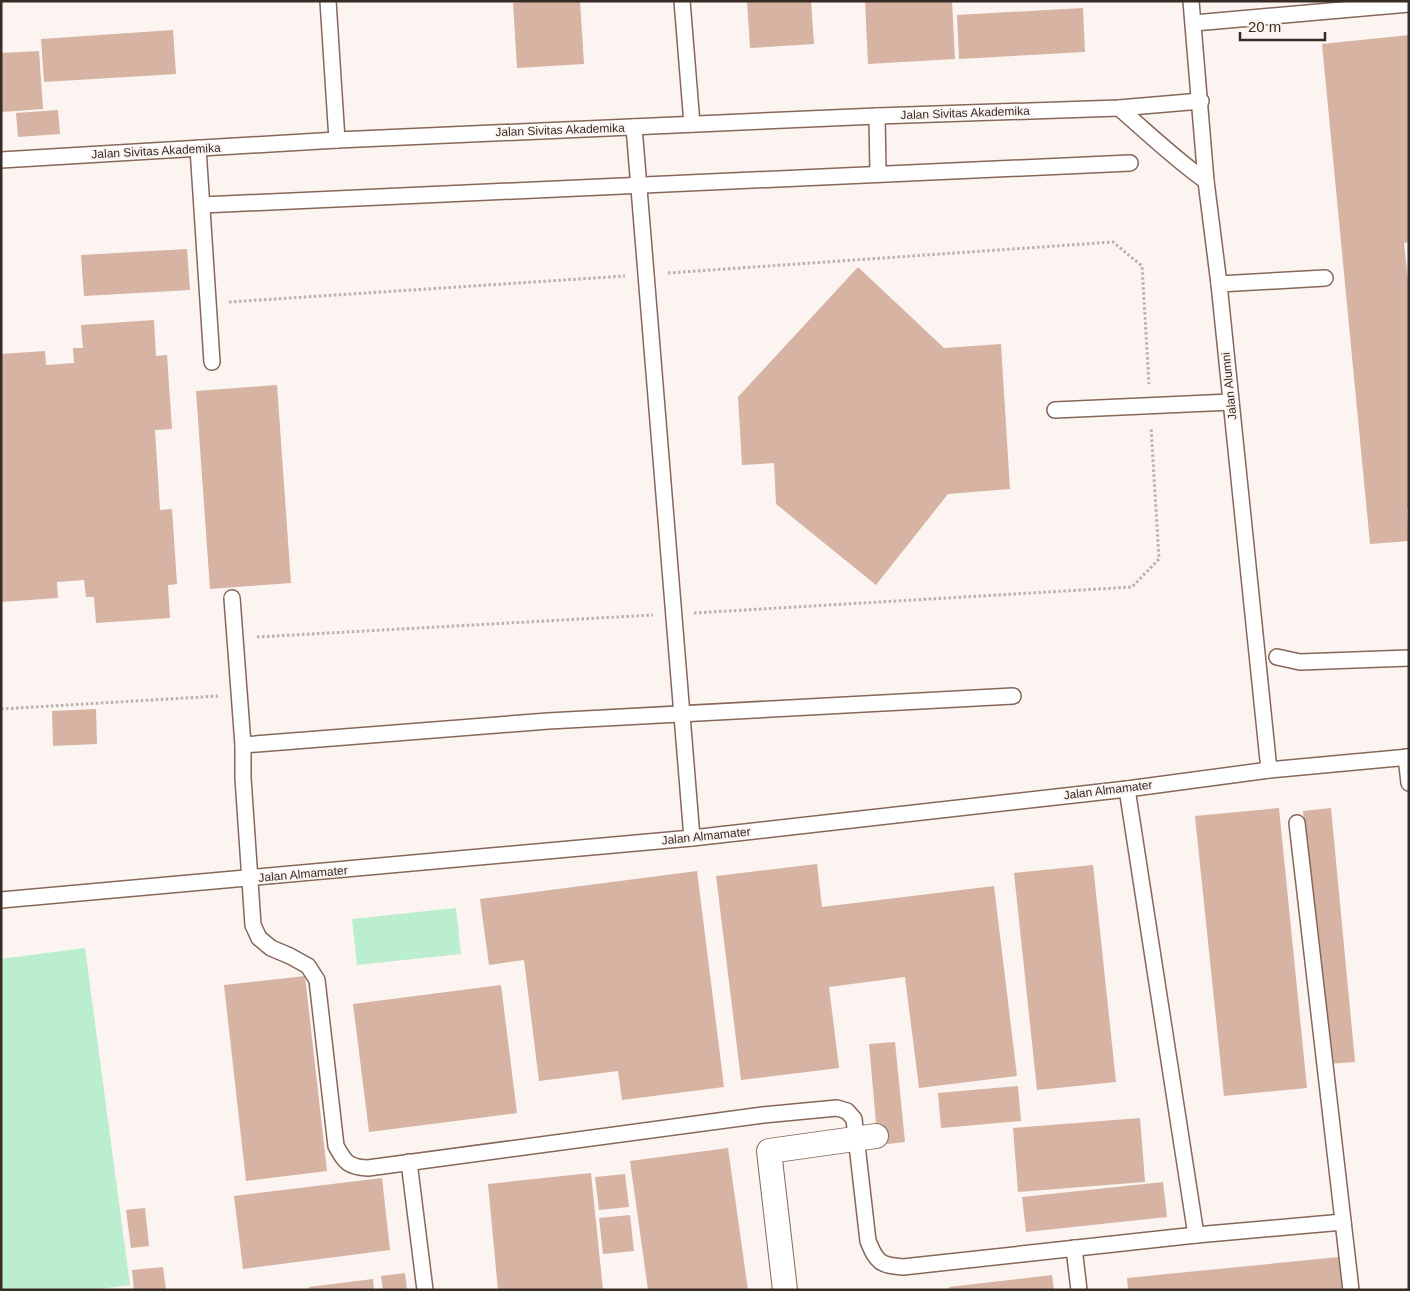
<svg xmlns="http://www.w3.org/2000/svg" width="1410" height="1291" viewBox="0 0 1410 1291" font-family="Arial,sans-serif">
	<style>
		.green { fill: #baeece }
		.building { fill: #d6b3a3 }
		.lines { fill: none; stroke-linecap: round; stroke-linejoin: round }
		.service-casing { stroke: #876759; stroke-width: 18 }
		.pedestrian-casing { stroke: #876759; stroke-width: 26 }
		.path { stroke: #bbb2ae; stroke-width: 3; stroke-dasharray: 2.5 2.5; stroke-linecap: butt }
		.service { stroke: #fff; stroke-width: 15 }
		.pedestrian { stroke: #fff; stroke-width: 24 }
		.labels { text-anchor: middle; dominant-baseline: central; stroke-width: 4; stroke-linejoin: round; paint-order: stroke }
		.street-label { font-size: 12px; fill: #382a24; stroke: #fbf4f0 }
	</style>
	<rect width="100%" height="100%" fill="#fbf4f0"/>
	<!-- green -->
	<g class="green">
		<path d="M456,908L461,954L357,965L352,919Z"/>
		<path d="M85,948L130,1285L91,1290H1V959Z"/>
	</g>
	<!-- building -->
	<g class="building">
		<path d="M537,1H580L584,64L517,68L513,3Z"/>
		<path d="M747,1H811L814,44L750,48Z"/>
		<path d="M865,1H952L955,59L868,64Z"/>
		<path d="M1083,8L1085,52L959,59L957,15Z"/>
		<path d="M173,30L176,74L44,82L41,39Z"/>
		<path d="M1409,35V242L1404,243L1409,291V509H1407L1409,541L1370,544L1322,44Z"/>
		<path d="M39,51L43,109L1,112V53Z"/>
		<path d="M58,110L60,134L18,137L16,113Z"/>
		<path d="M187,249L190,290L84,296L81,255Z"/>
		<path d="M858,267L944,348L1001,344L1010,489L948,494L876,585L776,504L774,463L742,465L738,397Z"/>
		<path d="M154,320L156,356L167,355L172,429L155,430L160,510L172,509L177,584L168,585L170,618L96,623L94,597H86L84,580L57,582L58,598L1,602V354L45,351L46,365L74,363L73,348H83L81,325Z"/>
		<path d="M277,385L291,583L210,589L196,391Z"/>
		<path d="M96,709L97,744L53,746L52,711Z"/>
		<path d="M1279,808L1307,1088L1224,1096L1195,816Z"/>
		<path d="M1331,808L1355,1062L1327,1064L1303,811Z"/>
		<path d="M817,864L822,907L994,886L1017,1076L919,1088L905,977L829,987L839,1068L741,1080L716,876Z"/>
		<path d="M1093,865L1116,1082L1037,1090L1014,873Z"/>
		<path d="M697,871L724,1087L622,1100L618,1071L539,1081L524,960L489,965L480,899Z"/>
		<path d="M305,976L327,1171L246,1181L224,985Z"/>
		<path d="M501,985L517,1113L369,1132L353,1004Z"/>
		<path d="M895,1042L905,1142L878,1145L869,1044Z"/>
		<path d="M1018,1086L1021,1121L941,1128L938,1093Z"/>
		<path d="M1140,1118L1145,1182L1018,1192L1013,1128Z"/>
		<path d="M728,1148L748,1290H648L630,1161Z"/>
		<path d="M591,1173L603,1290H498L488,1184Z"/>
		<path d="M625,1174L629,1207L599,1210L595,1177Z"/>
		<path d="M382,1178L390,1250L243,1269L234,1196Z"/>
		<path d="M1163,1182L1167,1217L1026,1232L1022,1197Z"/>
		<path d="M145,1208L149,1246L131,1248L126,1210Z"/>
		<path d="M630,1215L634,1251L603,1254L599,1218Z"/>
		<path d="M1339,1257L1343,1290H1128L1127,1278Z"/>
		<path d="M163,1267L166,1290H134L132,1270Z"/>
		<path d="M405,1273L407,1290H383L381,1276Z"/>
		<path d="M1052,1275L1054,1290H949V1287Z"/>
		<path d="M373,1279L374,1290H309V1287Z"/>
	</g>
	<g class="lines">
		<!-- service casing -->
		<g class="service-casing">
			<g id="service">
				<path d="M328,1L337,140"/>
				<path d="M682,1L692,124"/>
				<path d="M1191,1L1206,181L1219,284L1269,770"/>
				<path d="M1194,23L1409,4"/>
				<path d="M1119,108C1148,133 1175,159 1206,181"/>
				<path d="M877,116L878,173"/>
				<path d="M634,127L692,838"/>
				<path d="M198,148L212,362"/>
				<path d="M1,160L337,140L877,116L1119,108L1201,101"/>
				<path d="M202,205L1130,163"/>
				<path d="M1219,284L1325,278"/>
				<path d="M1055,410L1231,402"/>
				<path d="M232,598L243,745"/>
				<path d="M1277,657L1300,662L1409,658"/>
				<path d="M1013,696L548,721L243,745V778L253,925L259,938L271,948L290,956L308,966L317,980L336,1146C345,1163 349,1167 368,1168L763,1115L837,1108L847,1111L854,1119L868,1241C877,1263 880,1265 903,1267L1196,1235L1343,1222"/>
				<path d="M1406,757L1409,783"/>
				<path d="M1127,789L1196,1235"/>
				<path d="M1297,823L1351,1290"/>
				<path d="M1,900L692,838L1127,789L1269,770L1409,757"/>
				<path d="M409,1162L425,1290"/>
				<path d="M1074,1248L1079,1290"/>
			</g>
		</g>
		<!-- pedestrian casing -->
		<g class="pedestrian-casing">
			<path id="pedestrian" d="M785,1290L769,1151L876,1136"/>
		</g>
		<!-- path -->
		<g class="path">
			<path d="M668,273L1113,242L1142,266L1149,384"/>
			<path d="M229,302L625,276"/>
			<path d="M694,613L1132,587L1159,559L1151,427"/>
			<path d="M257,637L653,615"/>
			<path d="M1,709L218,696"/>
		</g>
		<!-- service -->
		<use href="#service" class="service"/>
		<!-- pedestrian -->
		<use href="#pedestrian" class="pedestrian"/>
	</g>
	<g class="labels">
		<!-- street labels -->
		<g class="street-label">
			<text transform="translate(965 113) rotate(-2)">Jalan Sivitas Akademika</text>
			<text transform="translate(560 130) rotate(-2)">Jalan Sivitas Akademika</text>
			<text transform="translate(156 151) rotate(-3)">Jalan Sivitas Akademika</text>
			<text transform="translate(1229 386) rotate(-96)">Jalan Alumni</text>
			<text transform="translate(1108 790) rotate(-7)">Jalan Almamater</text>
			<text transform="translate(706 836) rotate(-6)">Jalan Almamater</text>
			<text transform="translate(303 874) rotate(-5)">Jalan Almamater</text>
		</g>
	</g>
	<!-- border -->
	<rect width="1410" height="1291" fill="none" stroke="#382a24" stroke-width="5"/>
	<!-- scale -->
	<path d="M1240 32v8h85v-8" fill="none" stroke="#382a24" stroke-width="2.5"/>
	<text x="1248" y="32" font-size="15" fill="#382a24" stroke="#fbf4f0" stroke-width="4" paint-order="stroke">20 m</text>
</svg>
